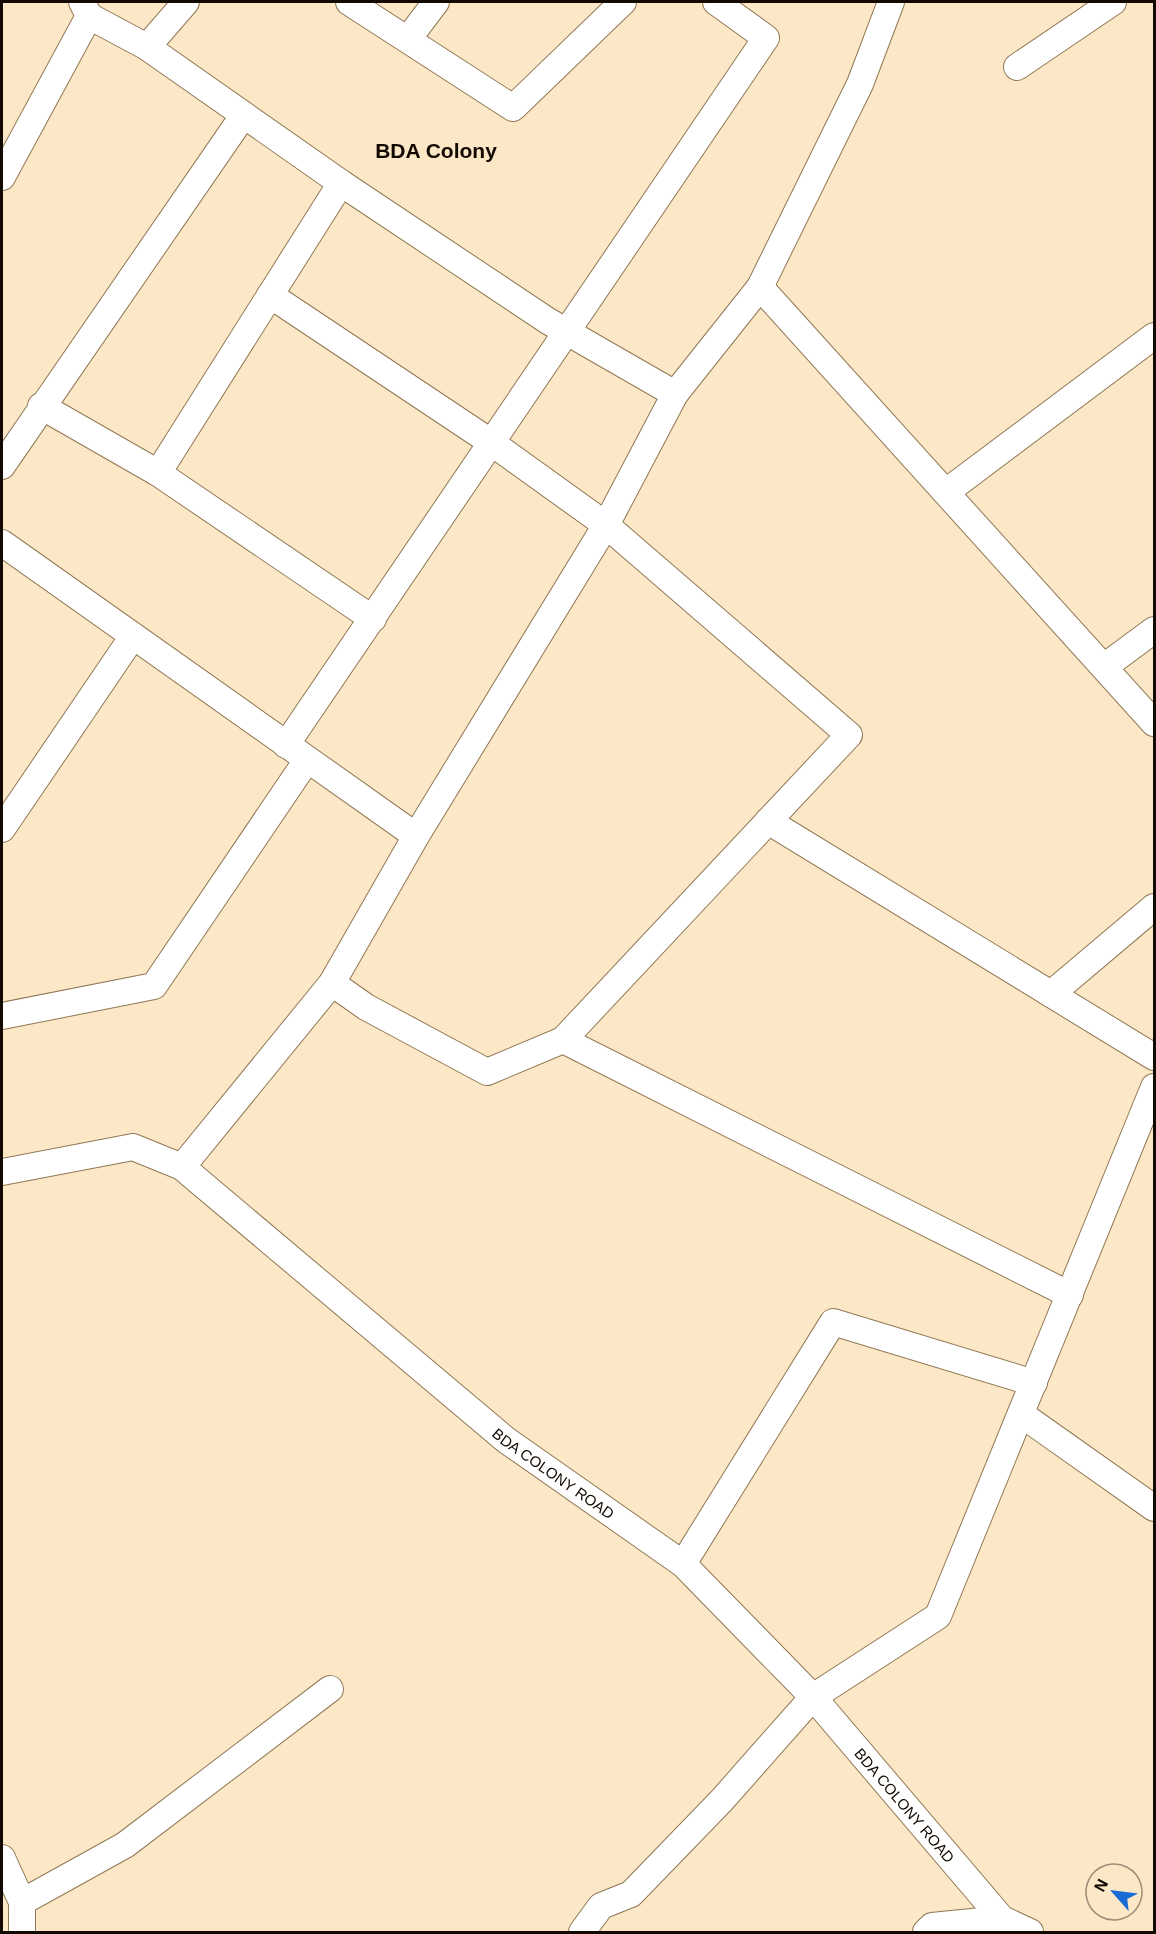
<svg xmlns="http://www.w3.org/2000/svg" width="1156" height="1934" viewBox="0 0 1156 1934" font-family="Helvetica,sans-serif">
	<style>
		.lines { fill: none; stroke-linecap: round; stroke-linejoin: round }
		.street-casing { stroke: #907854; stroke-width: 28 }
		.street { stroke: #fff; stroke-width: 26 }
		.labels { text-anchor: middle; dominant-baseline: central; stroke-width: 6; stroke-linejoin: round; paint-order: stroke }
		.street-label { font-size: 15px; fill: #120900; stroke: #fce7c7 }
		.district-label { font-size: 21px; font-weight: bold; fill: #120900; stroke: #fce7c7 }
	</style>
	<rect width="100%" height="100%" fill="#fce7c7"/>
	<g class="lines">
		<!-- street casing -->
		<g class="street-casing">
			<g id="street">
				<path d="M349,2L513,108L623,2"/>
				<path d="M89,16L147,47L341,183L548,321L675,394L606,525L416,836L332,983L182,1167"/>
				<path d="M408,39L436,2"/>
				<path d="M147,47L186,2"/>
				<path d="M1017,67L1113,2"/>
				<path d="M2,177L89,16L82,2"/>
				<path d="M760,287L1154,723"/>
				<path d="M270,295L492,443L606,525L849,735L563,1040L487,1072L366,1007L332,983"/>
				<path d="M675,394L760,287L860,84L891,2"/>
				<path d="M41,406L158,473L373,619"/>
				<path d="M2,466L243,116"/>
				<path d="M158,473L341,183"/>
				<path d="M946,492L1154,336"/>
				<path d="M2,543L416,836"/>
				<path d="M1104,667L1154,630"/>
				<path d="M286,745L766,38L716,2"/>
				<path d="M768,821L1154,1057"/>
				<path d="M2,829L133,636"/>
				<path d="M1051,994L1154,907"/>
				<path d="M2,1016L154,986L307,760"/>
				<path d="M563,1040L1070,1295"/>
				<path id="s1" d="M2,1172L133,1147L182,1167L506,1440L683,1564L813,1697L1002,1919L1030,1932"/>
				<path d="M1021,1414L1154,1508"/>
				<path d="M683,1564L833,1322L1034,1383"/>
				<path d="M2,1858L22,1902V1932"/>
				<path d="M22,1902L125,1845L330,1689"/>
				<path d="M582,1932L601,1906L631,1894L722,1800L813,1697L938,1616L1154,1087"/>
				<path d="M926,1932L932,1926L1002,1919"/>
			</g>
		</g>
		<!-- street -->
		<use href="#street" class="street"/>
	</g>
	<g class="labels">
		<!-- street labels -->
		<g class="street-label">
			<text stroke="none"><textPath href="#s1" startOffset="668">BDA COLONY ROAD</textPath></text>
			<text stroke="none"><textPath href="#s1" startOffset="1154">BDA COLONY ROAD</textPath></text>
		</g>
		<!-- district labels -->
		<g class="district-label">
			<text x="436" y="150">BDA Colony</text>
		</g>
	</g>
	<!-- border -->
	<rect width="1156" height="1934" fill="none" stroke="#120900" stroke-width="6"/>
	<!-- north arrow -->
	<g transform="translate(1114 1892) rotate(298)"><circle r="28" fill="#fce7c7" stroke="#9e8e77" stroke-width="1.5"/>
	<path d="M0-4.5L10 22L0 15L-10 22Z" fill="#196bd6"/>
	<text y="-9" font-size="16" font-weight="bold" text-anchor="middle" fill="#120900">N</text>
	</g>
</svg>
